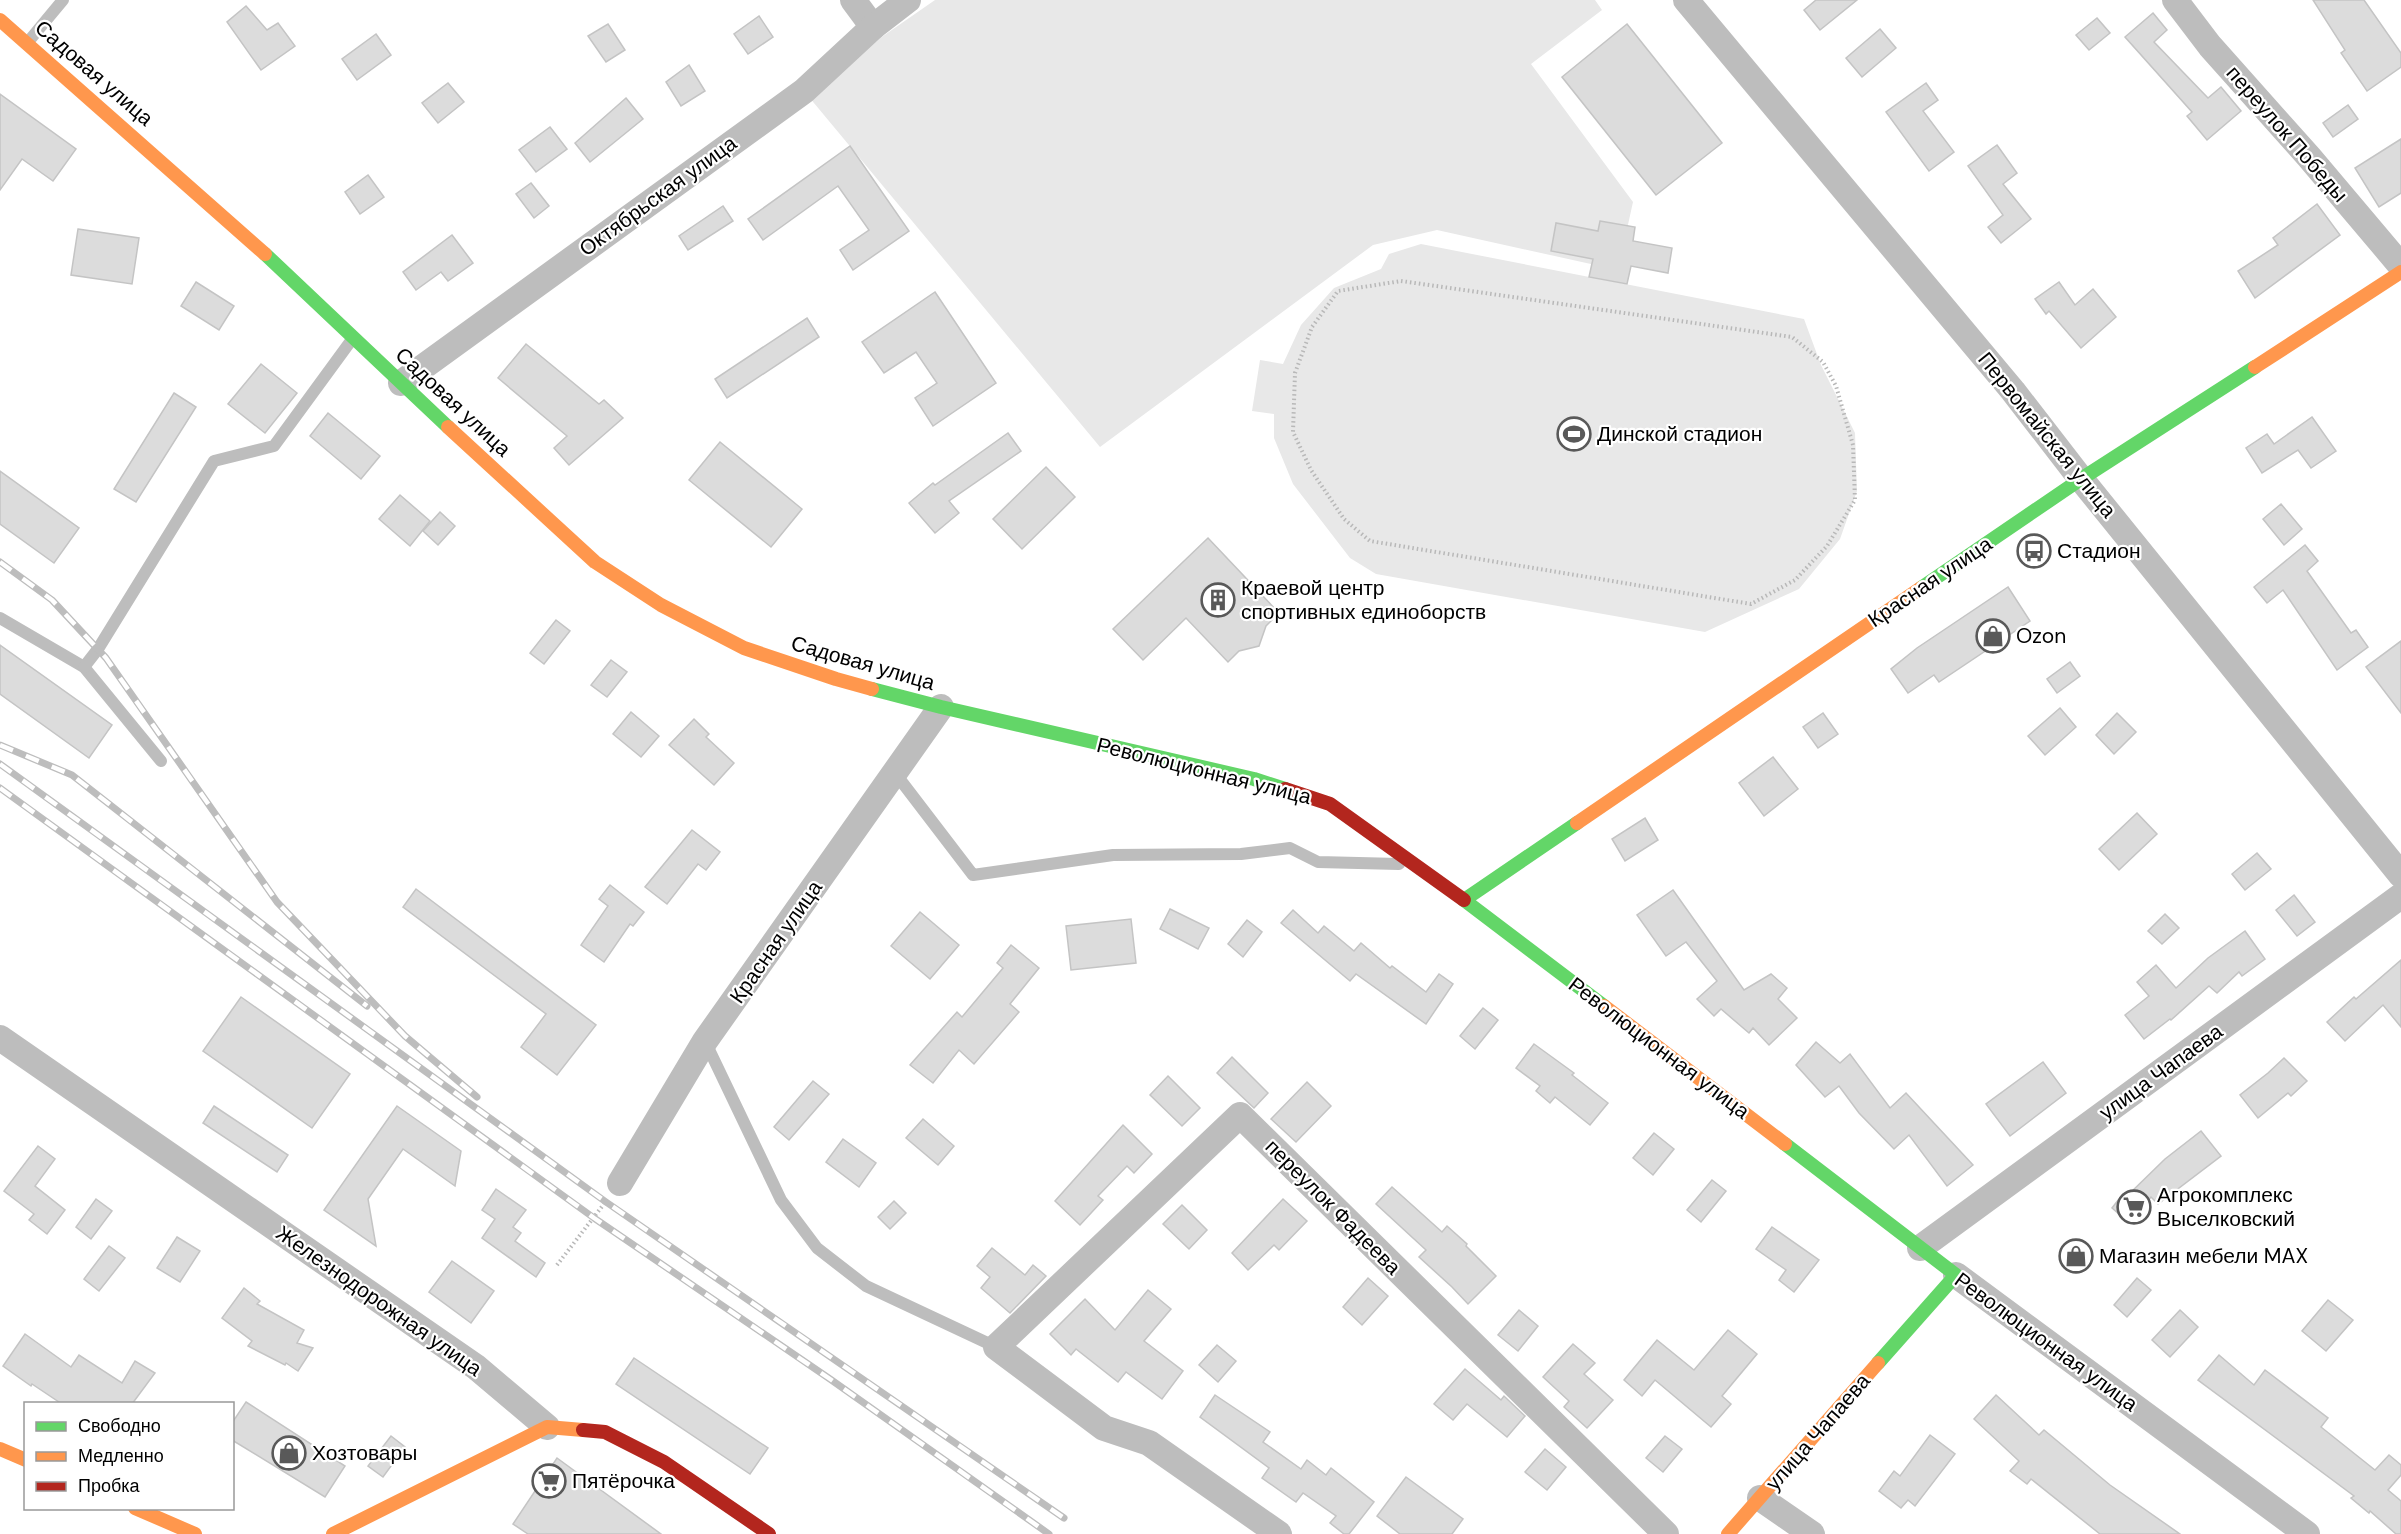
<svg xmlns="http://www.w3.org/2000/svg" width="2401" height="1534" viewBox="0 0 2401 1534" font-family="'DM Sans',sans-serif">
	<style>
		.green { fill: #e8e8e8 }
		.building { fill: #dcdcdc; stroke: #c4c4c4; stroke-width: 1.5 }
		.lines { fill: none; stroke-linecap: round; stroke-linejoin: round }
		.path { stroke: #b8b8b8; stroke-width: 4; stroke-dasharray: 1.5 3; stroke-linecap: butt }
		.lane { stroke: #bdbdbd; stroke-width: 12 }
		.street { stroke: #bdbdbd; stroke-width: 26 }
		.fast { stroke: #63d668; stroke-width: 14 }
		.slow { stroke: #ff974d; stroke-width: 14 }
		.jam { stroke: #b3261e; stroke-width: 14 }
		.rail-casing { stroke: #bdbdbd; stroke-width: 7 }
		.rail { stroke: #fff; stroke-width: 4.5; stroke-dasharray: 14; stroke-linecap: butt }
		.labels { text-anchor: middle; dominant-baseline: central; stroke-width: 4.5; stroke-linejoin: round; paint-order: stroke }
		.street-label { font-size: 21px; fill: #000; stroke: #fff }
		.poi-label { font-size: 21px; fill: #000; stroke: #fff; text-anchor: start }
	</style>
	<rect width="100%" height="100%" fill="#fff"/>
	<!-- green -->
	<g class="green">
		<path d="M935,0H1595L1602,10L1531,64L1633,202L1618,270L1437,230L1373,245L1100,447L804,91Z"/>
		<path d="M1421,244L1804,319L1821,365L1855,433L1857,491L1840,539L1799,589L1705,632L1376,574L1350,558L1293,484L1274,438V414L1252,411L1260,360L1283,364L1301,325L1334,288L1381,269L1389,254Z"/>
	</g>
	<!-- building -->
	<g class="building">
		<path d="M1816,0H1857L1820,30L1804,10Z"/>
		<path d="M2313,0H2364L2401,53V67L2367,91L2341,53L2345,50Z"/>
		<path d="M246,6L267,30L278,23L295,46L261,70L227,22Z"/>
		<path d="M2153,13L2167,30L2154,42L2208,98L2221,87L2241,111L2207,140L2187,116L2192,112L2125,37Z"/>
		<path d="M759,16L773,37L748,54L734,34Z"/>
		<path d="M2097,18L2110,33L2089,50L2076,35Z"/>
		<path d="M608,24L625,50L606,62L588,36Z"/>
		<path d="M1627,24L1722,143L1656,195L1562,77Z"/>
		<path d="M1880,29L1896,48L1862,77L1846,58Z"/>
		<path d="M376,34L391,55L357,80L342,59Z"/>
		<path d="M689,65L705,91L681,106L666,82Z"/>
		<path d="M448,83L464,102L438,123L422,103Z"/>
		<path d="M1926,83L1938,100L1923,111L1954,152L1929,171L1886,112Z"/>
		<path d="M0,94L76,149L53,181L22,159L0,190Z"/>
		<path d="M626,98L643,119L590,162L575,143Z"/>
		<path d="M2348,105L2358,119L2333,137L2323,123Z"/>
		<path d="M550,127L567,149L536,172L519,150Z"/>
		<path d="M2401,139V193L2379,207L2355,168Z"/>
		<path d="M1997,145L2017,173L2003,184L2031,219L2001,243L1988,227L2003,215L1968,166Z"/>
		<path d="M850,146L909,231L853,270L840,250L869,230L838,186L763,240L748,219Z"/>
		<path d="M368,175L384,197L360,214L345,192Z"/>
		<path d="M531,183L549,206L534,218L516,194Z"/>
		<path d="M2317,204L2340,235L2255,298L2238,271L2278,245L2273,238Z"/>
		<path d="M723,206L733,221L688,250L679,236Z"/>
		<path d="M1600,221L1635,227L1633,241L1672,248L1668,273L1631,266L1627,284L1589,277L1593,259L1551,251L1556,223L1598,231Z"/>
		<path d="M78,229L139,238L132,284L71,275Z"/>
		<path d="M452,235L473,263L448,281L441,272L416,290L403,272Z"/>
		<path d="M196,282L234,306L219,330L181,306Z"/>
		<path d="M2059,282L2075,305L2093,289L2116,317L2081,348L2049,311L2046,314L2035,299Z"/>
		<path d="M935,292L996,383L933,426L915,398L937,383L916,352L884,373L862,342Z"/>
		<path d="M807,318L819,337L727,398L715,379Z"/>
		<path d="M526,344L599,404L604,400L623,418L569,465L554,448L567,436L498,378Z"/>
		<path d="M261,364L297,393L265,433L228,404Z"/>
		<path d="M174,393L196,407L136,502L114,489Z"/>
		<path d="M328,413L380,456L361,479L310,436Z"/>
		<path d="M2312,417L2336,451L2311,468L2298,450L2262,473L2246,448L2267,434L2274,444Z"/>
		<path d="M1008,433L1021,451L949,501L959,513L935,533L909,503L933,483L935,485Z"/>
		<path d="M720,442L802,509L771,547L689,480Z"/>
		<path d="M1046,467L1075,497L1022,549L993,519Z"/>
		<path d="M0,471L79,528L54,563L0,524Z"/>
		<path d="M400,495L430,521L410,546L379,519Z"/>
		<path d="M2281,504L2302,529L2284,545L2263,519Z"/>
		<path d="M440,512L455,526L438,545L423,531Z"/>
		<path d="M1208,538L1279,613L1266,626L1259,646L1239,651L1228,662L1186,618L1143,660L1113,629Z"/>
		<path d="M2305,545L2318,561L2307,571L2351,633L2356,630L2368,647L2337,670L2283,590L2267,603L2254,587Z"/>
		<path d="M2008,587L2030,621L1939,682L1934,675L1908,693L1891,669L1917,648Z"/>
		<path d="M556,620L570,631L544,664L530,653Z"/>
		<path d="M2401,641V713L2366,667Z"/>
		<path d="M0,645L112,725L89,758L0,694Z"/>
		<path d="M611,660L627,672L607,697L591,685Z"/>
		<path d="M2070,662L2080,676L2057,693L2047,679Z"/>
		<path d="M2060,708L2076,727L2045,755L2028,736Z"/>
		<path d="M631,712L659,736L641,757L613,734Z"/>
		<path d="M1823,713L1838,734L1818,748L1803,727Z"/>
		<path d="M2117,713L2136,732L2114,754L2096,735Z"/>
		<path d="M694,719L709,734L706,737L734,763L714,785L669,745Z"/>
		<path d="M1773,757L1798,789L1764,816L1739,783Z"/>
		<path d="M2137,813L2157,834L2119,870L2099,849Z"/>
		<path d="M1645,818L1658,840L1625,861L1612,839Z"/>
		<path d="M692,830L720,852L706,870L698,864L667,904L645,887Z"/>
		<path d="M2257,853L2271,869L2245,890L2232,874Z"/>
		<path d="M610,885L644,912L633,926L630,924L604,962L581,945L608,906L599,899Z"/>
		<path d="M416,889L596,1025L557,1075L521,1047L546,1014L403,907Z"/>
		<path d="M1673,890L1744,990L1771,974L1787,988L1778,999L1797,1018L1769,1045L1753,1028L1749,1033L1721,1009L1714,1016L1697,999L1717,981L1686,942L1666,956L1637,915Z"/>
		<path d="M2294,895L2315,922L2297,936L2276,910Z"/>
		<path d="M1170,909L1209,928L1198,949L1160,929Z"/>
		<path d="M1293,910L1318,933L1324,926L1354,951L1361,943L1390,968L1392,966L1426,992L1439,974L1453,984L1426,1024L1356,974L1350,981L1281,923Z"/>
		<path d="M920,912L959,945L930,979L891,946Z"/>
		<path d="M2165,914L2179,928L2162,944L2148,931Z"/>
		<path d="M1131,919L1136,963L1071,970L1066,926Z"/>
		<path d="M1247,920L1262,932L1243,957L1228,944Z"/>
		<path d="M2245,931L2265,959L2242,976L2239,972L2217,993L2209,986L2171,1020L2170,1019L2144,1039L2125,1015L2149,996L2137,982L2156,965L2176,988L2208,958Z"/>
		<path d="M1011,945L1039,968L1010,1004L1019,1012L974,1064L959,1050L933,1083L910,1065L957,1012L962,1017L1003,968L997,963Z"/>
		<path d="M2401,960V1027L2383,1005L2345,1041L2327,1022L2354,997L2356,999Z"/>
		<path d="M241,997L350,1074L312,1128L203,1051Z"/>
		<path d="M1483,1008L1498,1020L1475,1049L1460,1036Z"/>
		<path d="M1816,1042L1840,1063L1850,1054L1890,1108L1906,1093L1973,1165L1947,1186L1909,1135L1894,1149L1859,1113L1839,1086L1825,1097L1796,1065Z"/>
		<path d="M1534,1044L1574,1073L1572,1075L1608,1103L1590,1125L1555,1097L1550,1103L1536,1091L1540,1086L1516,1068Z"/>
		<path d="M1232,1057L1268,1093L1254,1108L1217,1073Z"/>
		<path d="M2284,1058L2307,1081L2291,1096L2288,1093L2258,1118L2240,1095L2268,1073Z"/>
		<path d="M2043,1062L2066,1093L2010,1136L1986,1104Z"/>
		<path d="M1168,1076L1200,1108L1182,1126L1150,1095Z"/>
		<path d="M813,1081L829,1094L789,1140L774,1127Z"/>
		<path d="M1307,1082L1331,1106L1296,1142L1271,1119Z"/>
		<path d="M214,1106L288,1155L277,1172L203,1123Z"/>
		<path d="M397,1106L461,1151L455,1186L403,1149L368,1199L376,1246L324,1210Z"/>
		<path d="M923,1119L954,1146L938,1165L906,1138Z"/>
		<path d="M1123,1125L1152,1154L1134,1173L1127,1166L1098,1196L1103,1200L1080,1225L1055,1201Z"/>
		<path d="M2201,1131L2221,1156L2158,1204L2151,1197L2129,1223L2112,1208L2123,1194L2126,1197L2165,1159Z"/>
		<path d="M1654,1133L1674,1149L1653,1175L1633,1158Z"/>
		<path d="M843,1139L876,1163L859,1187L826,1162Z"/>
		<path d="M38,1146L55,1159L35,1186L65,1210L47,1234L29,1220L34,1214L4,1191Z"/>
		<path d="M1712,1180L1726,1191L1701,1222L1687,1210Z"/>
		<path d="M1392,1187L1442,1232L1447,1226L1467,1244L1466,1246L1496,1276L1468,1304L1452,1287L1419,1257L1426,1250L1376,1204Z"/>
		<path d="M496,1189L526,1210L513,1227L521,1233L515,1241L545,1263L536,1277L482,1238L495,1219L482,1210Z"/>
		<path d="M96,1199L112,1211L91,1239L76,1227Z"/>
		<path d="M1283,1199L1307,1221L1279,1250L1274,1245L1248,1270L1232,1253Z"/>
		<path d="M894,1201L906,1213L890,1229L878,1217Z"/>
		<path d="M1182,1205L1207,1230L1189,1249L1163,1224Z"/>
		<path d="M1772,1227L1819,1260L1794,1292L1779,1280L1786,1270L1756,1249Z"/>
		<path d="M177,1237L200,1251L180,1282L157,1268Z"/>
		<path d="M109,1246L125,1258L99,1291L84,1279Z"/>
		<path d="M992,1248L1025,1275L1033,1265L1046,1276L1010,1313L981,1288L990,1277L977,1266Z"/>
		<path d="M452,1261L494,1291L471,1323L429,1292Z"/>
		<path d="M1368,1278L1388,1296L1362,1325L1343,1307Z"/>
		<path d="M2137,1278L2151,1290L2127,1317L2114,1305Z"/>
		<path d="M244,1288L260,1301L257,1304L304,1330L297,1343L313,1348L298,1371L286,1363L285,1365L248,1346L252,1341L222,1318Z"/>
		<path d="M1148,1290L1171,1309L1144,1341L1183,1371L1162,1399L1126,1372L1118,1382L1076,1349L1071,1355L1050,1334L1085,1299L1115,1330Z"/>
		<path d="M2328,1300L2353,1320L2326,1351L2302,1331Z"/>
		<path d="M1519,1310L1538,1326L1518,1351L1498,1335Z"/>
		<path d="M2180,1310L2198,1327L2170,1357L2152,1340Z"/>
		<path d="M1728,1330L1757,1354L1722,1396L1731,1404L1711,1427L1655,1380L1642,1396L1624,1380L1657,1340L1694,1370Z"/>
		<path d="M25,1334L71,1367L79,1355L122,1383L135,1361L155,1373L132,1404H62L32,1384L31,1386L3,1366Z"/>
		<path d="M1573,1344L1595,1363L1584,1374L1613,1400L1587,1428L1564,1407L1569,1401L1543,1377Z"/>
		<path d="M1217,1345L1236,1361L1218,1382L1199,1365Z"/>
		<path d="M2219,1355L2254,1385L2265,1370L2328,1418L2321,1427L2375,1470L2389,1455L2401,1465V1475L2388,1490L2401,1501V1534H2396L2370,1511L2369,1513L2351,1498L2354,1496L2198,1380Z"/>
		<path d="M634,1358L768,1448L750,1474L616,1384Z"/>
		<path d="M1465,1369L1501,1400L1504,1396L1525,1416L1507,1437L1467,1404L1453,1420L1434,1404Z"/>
		<path d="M1215,1395L1270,1432L1263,1442L1301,1469L1307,1460L1326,1475L1331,1468L1374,1502L1349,1534H1344L1330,1523L1336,1516L1303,1493L1296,1502L1262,1478L1269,1468L1200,1417Z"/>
		<path d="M1996,1395L2039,1435L2044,1430L2110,1485L2180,1534H2100L2031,1479L2027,1484L2010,1471L2019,1461L1974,1419Z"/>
		<path d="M246,1402L345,1466L325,1497L232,1440V1423Z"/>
		<path d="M1930,1435L1955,1454L1915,1506L1908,1500L1901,1508L1879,1491L1894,1471L1900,1476Z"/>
		<path d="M391,1436L405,1447L383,1477L368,1466Z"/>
		<path d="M1665,1436L1682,1449L1663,1472L1646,1458Z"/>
		<path d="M1545,1449L1566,1467L1547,1490L1525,1472Z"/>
		<path d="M557,1458L661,1534H528L513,1524Z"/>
		<path d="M1406,1477L1463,1519L1452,1534H1400L1377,1516Z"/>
	</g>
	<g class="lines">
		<!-- path -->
		<g class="path">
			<path d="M1401,281L1792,337L1823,362L1836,386L1853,445L1855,500L1827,546L1795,580L1751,604L1370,541L1344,519L1311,470L1293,432L1295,373L1312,327L1338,291Z"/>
			<path d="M557,1265L607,1200"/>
		</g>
		<!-- lane -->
		<g class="lane">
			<path d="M28,42L63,0"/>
			<path d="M0,618L84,667L161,761"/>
			<path d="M84,667L98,649L214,461L274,446L353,338"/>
			<path d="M895,773L973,875L1113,855L1241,854L1290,848L1318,862L1399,864"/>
			<path d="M705,1041L781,1200L817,1248L866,1286L996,1347"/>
		</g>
		<!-- street -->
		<g class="street">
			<path d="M853,0L873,27"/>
			<path d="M1686,0L2013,391L2081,479L2401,875"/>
			<path d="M2175,0L2210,46L2309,157L2401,266"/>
			<path d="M401,383L804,91L873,27L908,0"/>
			<path d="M0,1038L476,1367L547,1427"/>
			<path d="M620,1183L705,1041L941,707"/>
			<path d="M1920,1248L2401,896"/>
			<path d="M1956,1275L2307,1534"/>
			<path d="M1760,1498L1812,1534"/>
			<path d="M1279,1534L1149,1443L1104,1428L996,1347L1240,1115L1666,1534"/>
		</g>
		<!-- fast -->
		<g class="fast">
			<path d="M265,254L448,427"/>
			<path d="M1921,588L2081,479L2255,367"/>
			<path d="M872,689L941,707L1254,779L1285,789"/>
			<path d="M1577,823L1464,900L1604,1006"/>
			<path d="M1785,1144L1956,1275L1878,1363"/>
		</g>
		<!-- slow -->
		<g class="slow">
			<path d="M0,20L265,254"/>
			<path d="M2255,367L2401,272"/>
			<path d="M448,427L595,562L661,605L744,648L836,679L872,689"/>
			<path d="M1577,823L1921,588"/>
			<path d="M1604,1006L1785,1144"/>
			<path d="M0,1449L26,1460"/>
			<path d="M135,1508L195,1534"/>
			<path d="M333,1534L547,1427L583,1430"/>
			<path d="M1728,1534L1878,1363"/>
		</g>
		<!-- jam -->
		<g class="jam">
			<path d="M1285,789L1330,804L1464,900"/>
			<path d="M583,1430L605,1432L664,1462L769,1534"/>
		</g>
		<!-- rail casing -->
		<g class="rail-casing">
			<g id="rail">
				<path d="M0,562L52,600L106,658L277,902L405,1036L477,1097"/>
				<path d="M0,745L72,775L367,1006"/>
				<path d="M0,764L606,1202L1064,1518"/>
				<path d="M0,788L594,1218L830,1379L1049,1534"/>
			</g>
		</g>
		<!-- rail -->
		<use href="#rail" class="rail"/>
	</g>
	<!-- icons -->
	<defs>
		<g id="stadium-ring" transform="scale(1.725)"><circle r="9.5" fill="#fff" stroke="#595959" stroke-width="1.5"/><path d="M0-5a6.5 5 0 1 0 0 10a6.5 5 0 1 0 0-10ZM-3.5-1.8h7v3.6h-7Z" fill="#595959"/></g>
		<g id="bus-ring" transform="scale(1.725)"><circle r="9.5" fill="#fff" stroke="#595959" stroke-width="1.5"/><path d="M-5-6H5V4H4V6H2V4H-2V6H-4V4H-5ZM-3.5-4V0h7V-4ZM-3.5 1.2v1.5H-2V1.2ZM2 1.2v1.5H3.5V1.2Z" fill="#595959"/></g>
		<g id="building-ring" transform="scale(1.725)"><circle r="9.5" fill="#fff" stroke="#595959" stroke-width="1.5"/><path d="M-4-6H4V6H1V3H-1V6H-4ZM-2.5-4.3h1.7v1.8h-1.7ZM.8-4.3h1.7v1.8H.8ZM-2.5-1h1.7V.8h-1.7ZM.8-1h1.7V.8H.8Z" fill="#595959"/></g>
		<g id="shop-ring" transform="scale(1.725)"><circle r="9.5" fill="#fff" stroke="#595959" stroke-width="1.5"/><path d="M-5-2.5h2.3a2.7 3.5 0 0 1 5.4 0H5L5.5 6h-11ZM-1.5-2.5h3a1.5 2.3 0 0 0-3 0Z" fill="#595959"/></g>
		<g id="supermarket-ring" transform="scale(1.725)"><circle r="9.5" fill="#fff" stroke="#595959" stroke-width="1.5"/><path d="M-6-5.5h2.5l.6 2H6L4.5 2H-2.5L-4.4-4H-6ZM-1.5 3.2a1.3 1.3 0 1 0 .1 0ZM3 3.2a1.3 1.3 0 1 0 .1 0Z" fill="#595959"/></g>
	</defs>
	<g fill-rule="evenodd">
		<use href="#stadium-ring" x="1574" y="434"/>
		<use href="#bus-ring" x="2034" y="551"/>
		<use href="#building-ring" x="1218" y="600"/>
		<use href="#shop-ring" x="1993" y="636"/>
		<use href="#supermarket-ring" x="2134" y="1207"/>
		<use href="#shop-ring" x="2076" y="1256"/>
		<use href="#shop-ring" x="289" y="1453"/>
		<use href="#supermarket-ring" x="549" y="1481"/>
	</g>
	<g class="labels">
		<!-- street labels -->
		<g class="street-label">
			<text transform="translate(94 73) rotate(41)">Садовая улица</text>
			<text transform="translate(2287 134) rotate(49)">переулок Победы</text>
			<text transform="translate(658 196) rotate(-36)">Октябрьская улица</text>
			<text transform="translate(453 402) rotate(43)">Садовая улица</text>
			<text transform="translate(2047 435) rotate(51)">Первомайская улица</text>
			<text transform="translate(1930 582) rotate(-34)">Красная улица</text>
			<text transform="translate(863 663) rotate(16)">Садовая улица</text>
			<text transform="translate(1204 771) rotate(14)">Революционная улица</text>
			<text transform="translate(776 942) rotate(-55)">Красная улица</text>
			<text transform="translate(1659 1048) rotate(37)">Революционная улица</text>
			<text transform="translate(2161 1072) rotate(-36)">улица Чапаева</text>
			<text transform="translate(1333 1207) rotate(45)">переулок Фадеева</text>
			<text transform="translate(379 1301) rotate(35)">Железнодорожная улица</text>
			<text transform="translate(2046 1342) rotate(36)">Революционная улица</text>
			<text transform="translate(1818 1432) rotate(-49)">улица Чапаева</text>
		</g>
		<!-- poi labels -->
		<g class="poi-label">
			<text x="1597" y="434">Динской стадион</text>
			<text x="2057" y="551">Стадион</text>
			<text x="1241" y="588">Краевой центр<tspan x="1241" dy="24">спортивных единоборств</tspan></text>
			<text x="2016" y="636">Ozon</text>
			<text x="2157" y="1195">Агрокомплекс<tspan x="2157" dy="24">Выселковский</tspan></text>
			<text x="2099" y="1256">Магазин мебели MAX</text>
			<text x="312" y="1453">Хозтовары</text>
			<text x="572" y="1481">Пятёрочка</text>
		</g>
	</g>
	<!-- legend -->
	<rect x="24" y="1402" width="210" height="108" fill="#ffffff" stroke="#999999" stroke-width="1.5"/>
	<rect x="36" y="1422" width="30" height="9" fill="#63d668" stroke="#999999" stroke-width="1.5"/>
	<text x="78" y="1432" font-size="18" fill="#000000">Свободно</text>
	<rect x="36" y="1452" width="30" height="9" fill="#ff974d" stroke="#999999" stroke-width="1.5"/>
	<text x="78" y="1462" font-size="18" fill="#000000">Медленно</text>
	<rect x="36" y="1482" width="30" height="9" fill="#b3261e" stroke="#999999" stroke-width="1.5"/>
	<text x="78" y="1492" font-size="18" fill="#000000">Пробка</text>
</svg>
